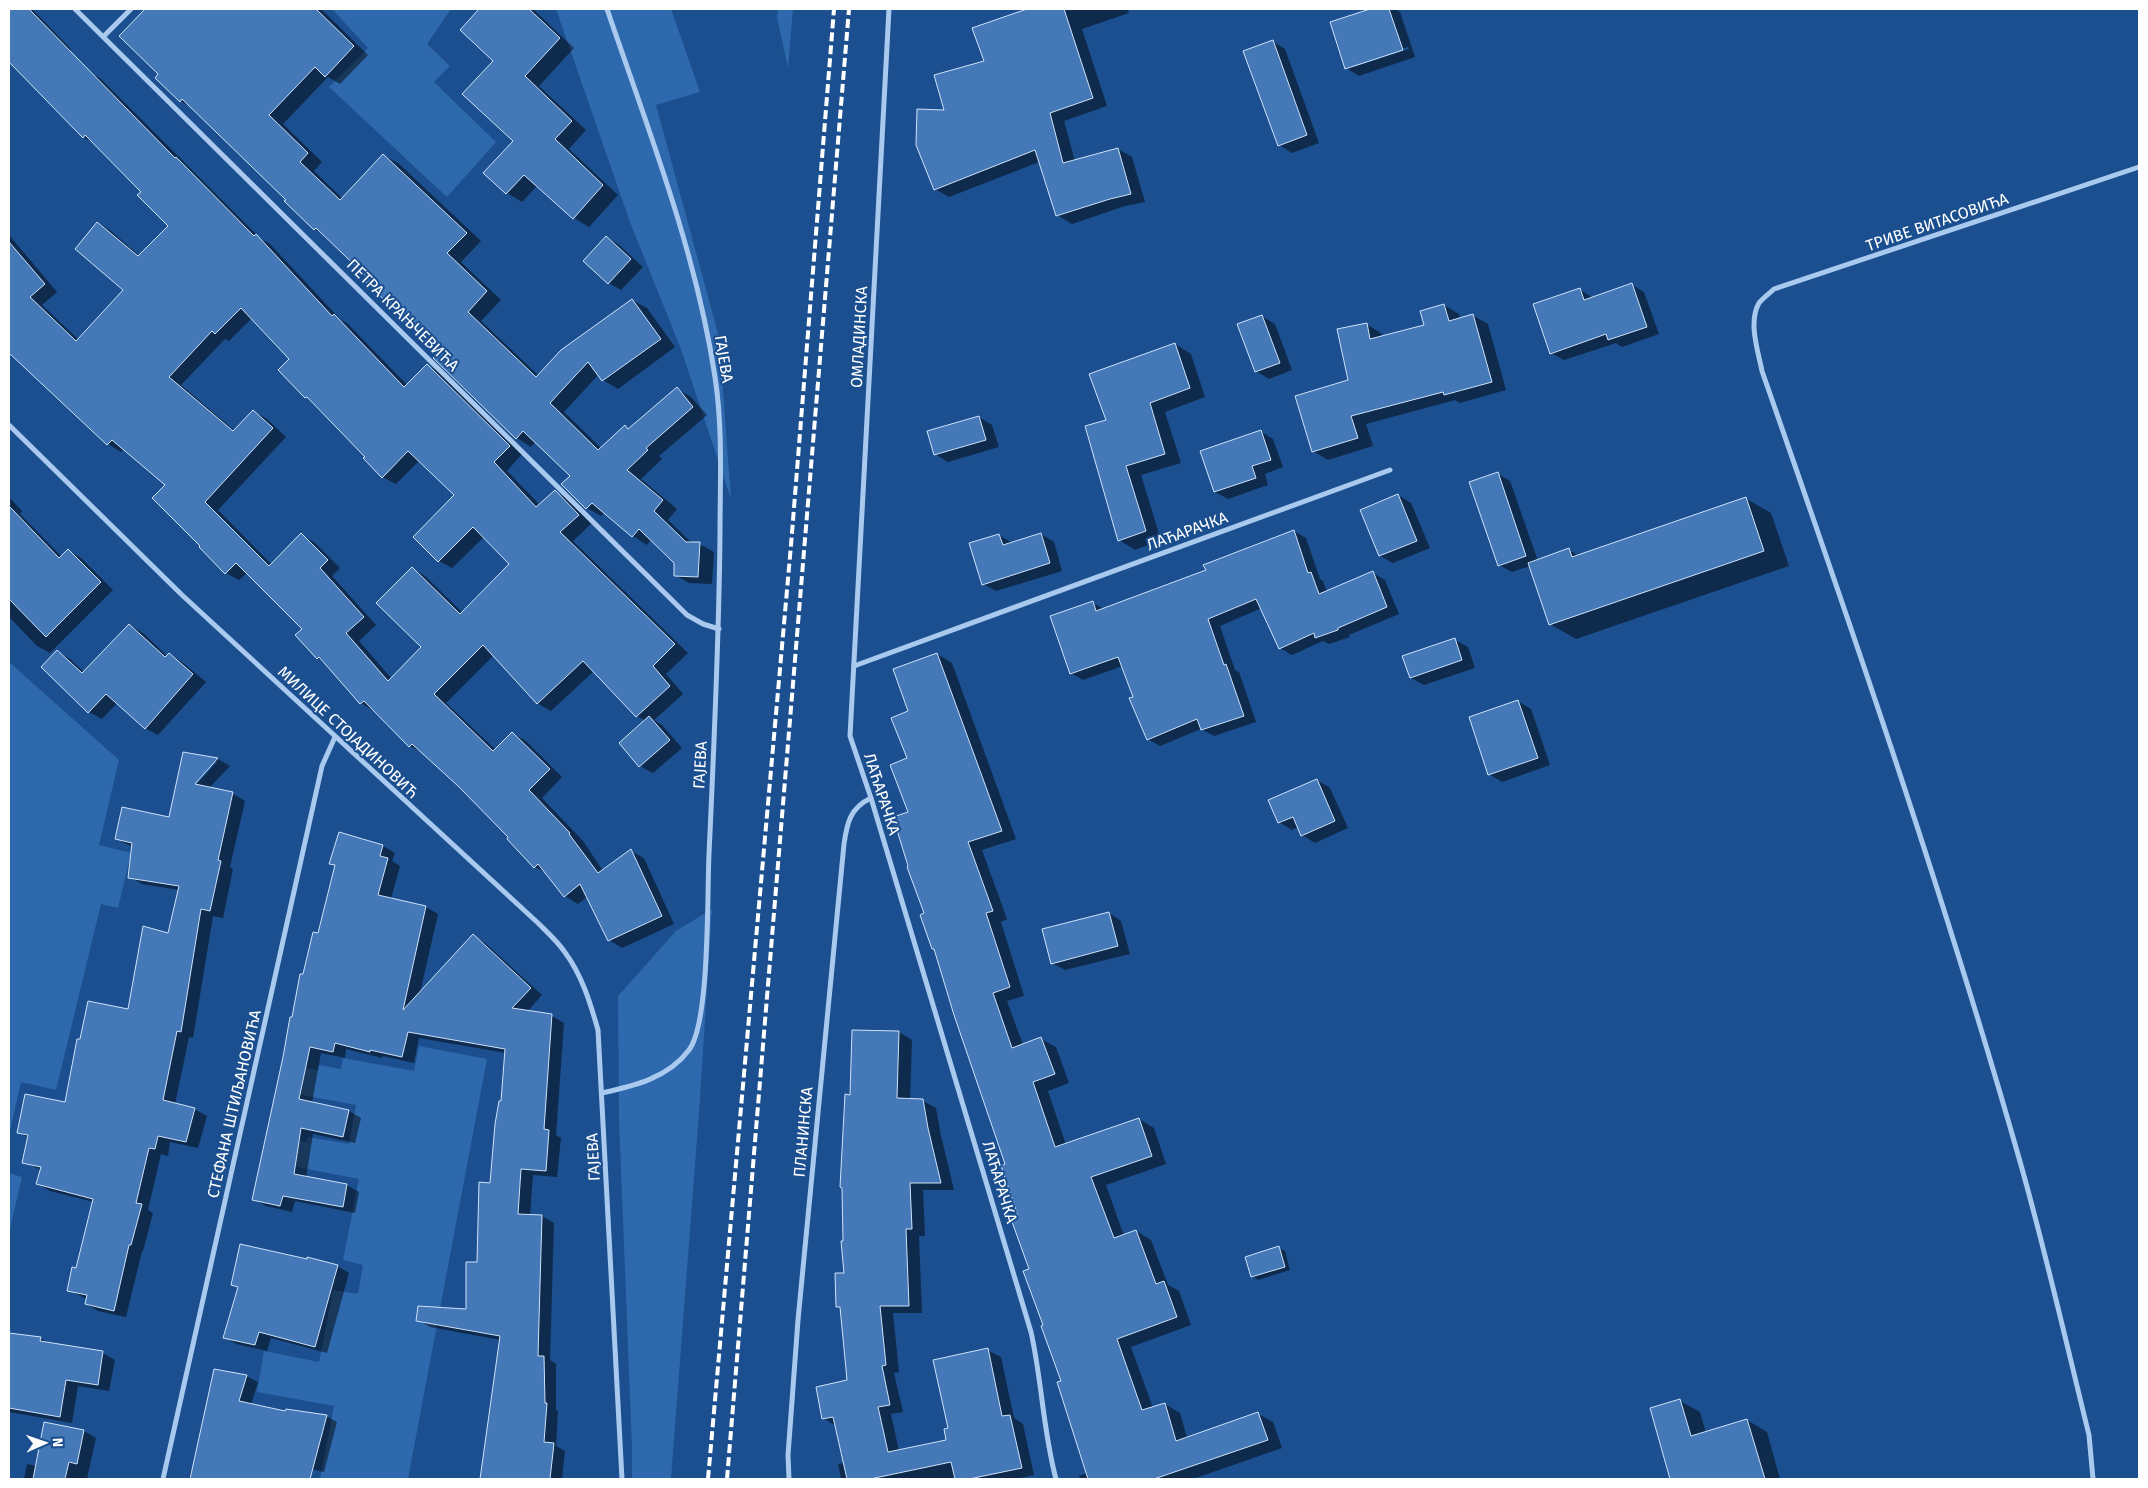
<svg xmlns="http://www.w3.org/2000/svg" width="2148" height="1488" viewBox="0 0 2148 1488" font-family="'Fira Sans',sans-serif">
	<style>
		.green { fill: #2e69ad }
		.shadow { fill: #0007; fill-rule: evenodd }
		.building { fill: #4478b7; stroke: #cfe3fa; fill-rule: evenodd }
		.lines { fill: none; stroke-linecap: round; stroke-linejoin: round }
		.street { stroke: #a9c9ee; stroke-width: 5 }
		.rail { stroke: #fff; stroke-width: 4; stroke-dasharray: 9 4; stroke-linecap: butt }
		.labels { text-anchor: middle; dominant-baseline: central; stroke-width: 4; stroke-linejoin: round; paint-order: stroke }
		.street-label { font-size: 16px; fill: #fff; stroke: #1b4f8f }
	</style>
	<rect width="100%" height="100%" fill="#1b4f8f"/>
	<!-- green -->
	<g class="green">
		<path d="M332,9H451L427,44L450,66L434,82L496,142L447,197L329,87L368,48Z"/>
		<path d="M556,9H671L700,92L656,105L719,337L731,499L681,349L631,225Z"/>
		<path d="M778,9H793L788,68L777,17Z"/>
		<path d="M9,662L119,760L99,845L131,853L118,908L101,904L56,1090L21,1082L9,1135Z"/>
		<path d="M712,909L700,1099L671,1479H632V1448L619,1120L618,996L676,931Z"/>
		<path d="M419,1046L487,1059L408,1479H320L334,1406L257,1392L264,1351L319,1362L333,1290L358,1294L363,1265L343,1260L359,1179L265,1161L269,1135L307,1142L308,1137L349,1144L356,1105L286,1092L291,1065L318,1070L319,1065L341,1069L343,1058L414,1071Z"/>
		<path d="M9,1173L22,1177L9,1233Z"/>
	</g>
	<!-- shadow -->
	<g class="shadow">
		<path d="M9,9H32L71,49L40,87L26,79L9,61Z"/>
		<path d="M146,9H321L368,55L340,84L328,77L283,124L322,162L314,171L343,199L383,155L398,163L481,241L461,262L501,300L481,321L539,376L632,300L647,308L675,347L618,389L603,380L599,374L564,412L602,449L625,427L630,429L677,389L691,397L707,415L659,456L662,459L641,479L677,509L668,520L692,543L699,544L714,552L712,584L689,583L675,575V563L651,540L647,545L633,536L605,512L601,516L587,508L572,476L536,441L531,447L517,438L369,277L327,236L315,229L288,200L192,107L180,101L160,74L121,36Z"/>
		<path d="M481,9H536L534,10L574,48L539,86L586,130L569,149L618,195L589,227L574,218L538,185L522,202L507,193L485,173L515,141L494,61L462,30Z"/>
		<path d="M1031,9H1128L1129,13L1082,29L1107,106L1064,121L1075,161L1118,149L1132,157L1145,202L1125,206L1072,224L1057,215L1039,162L949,197L935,189L946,111L986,62L974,29Z"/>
		<path d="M1374,9H1395L1400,12L1415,57L1359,76L1346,68L1331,23ZM1408,47L1409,49L1354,67V65Z"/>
		<path d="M1272,41L1285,49L1319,143L1292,153L1279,145Z"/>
		<path d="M87,71L100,78L261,239L269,243L340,319L348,324L407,385L427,365L441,373L522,454L507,471L540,505L555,492L568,499L592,523L573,541L688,653L666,674L683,694L654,720L662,725L682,748L653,773L640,766L646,721L637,716L594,671L551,711L537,703L494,655L446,703L496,750L512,733L526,741L562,777L542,798L583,841L603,871L631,851L644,858L674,924L622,948L609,940L588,896L578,904L565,896L547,873L535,867L510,837L459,786L423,753L410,746L374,711L361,703L326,663L318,658L304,629L247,573L239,580L226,573L202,546L167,485L124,449L121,452L108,444L9,347V235L57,292L42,305L79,340L124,290L98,223L111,231L140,256L170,226L142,192L96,144L83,137ZM252,318L291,359L306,397L313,401L366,457L382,477L396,484L420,460L455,495L439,561L452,568L484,537L511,564L463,613L425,576L412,568L423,647L392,679L359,641L376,625L332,576L340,568L314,542L301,535L272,565L218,510L286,437L267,419L253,411L235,431L181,385L225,339L229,341Z"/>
		<path d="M606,237L619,245L643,267L621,290L609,283Z"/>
		<path d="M1632,285L1644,292L1659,334L1622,347L1616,343L1564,360L1551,353L1579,289L1593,298Z"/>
		<path d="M1444,305L1459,314L1460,319L1472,315L1488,324L1506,390L1460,403L1455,400L1366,424L1373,446L1328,460L1313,451L1349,381L1366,324L1381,333L1382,337L1425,326Z"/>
		<path d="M1262,316L1275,324L1292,370L1269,379L1256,371Z"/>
		<path d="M1175,344L1191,354L1205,397L1165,412L1181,463L1141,475L1161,540L1135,550L1119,540L1107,421Z"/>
		<path d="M979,417L992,425L999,447L948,462L935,454Z"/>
		<path d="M1260,431L1273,439L1283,467L1265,474L1268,485L1228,499L1215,492Z"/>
		<path d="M1498,474L1510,481L1538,561L1569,550L1579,556L1745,498L1771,513L1789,566L1576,639L1550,624L1530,566L1512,572L1499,565Z"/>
		<path d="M1398,495L1411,503L1430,548L1393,563L1380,556Z"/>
		<path d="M9,497L22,511L20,514L62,557L68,550L81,558L113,590L50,653L37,646L10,618L9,622Z"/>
		<path d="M1294,531L1306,538L1320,579L1323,581L1327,592L1373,573L1385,580L1399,614L1349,635L1350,637L1329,644L1323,641L1292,655L1280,648L1262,608L1220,626L1235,670L1239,672L1256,722L1214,736L1201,729L1160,746L1148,739L1123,666L1083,680L1071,673L1093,603L1104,609L1207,571Z"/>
		<path d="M1041,534L1054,542L1062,571L996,591L983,584L999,535L1012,543Z"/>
		<path d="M130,625L143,633L167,656L169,654L182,662L206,682L158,735L145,728L118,702L102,719L89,712L57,651L70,659L84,672Z"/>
		<path d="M1455,640L1468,647L1475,668L1424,685L1411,678Z"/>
		<path d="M937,654L952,663L1016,839L982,850L1007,919L1001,922L1024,996L1007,1001L1023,1045L1041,1039L1056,1047L1069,1083L1048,1091L1066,1145L1139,1119L1154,1128L1166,1164L1106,1185L1124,1236L1136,1231L1151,1240L1168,1285L1179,1291L1191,1325L1131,1347L1153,1408L1165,1404L1180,1413L1187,1438L1258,1414L1273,1422L1282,1448L1193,1479H1080L1079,1476L1087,1473L1045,1326L1006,1165L936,950L933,948L925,914L910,813L909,712Z"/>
		<path d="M1518,701L1531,709L1550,765L1502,782L1489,774Z"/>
		<path d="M184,753L218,759L230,766L209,788L232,793L245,801L230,867L233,869L223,918L213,916L193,1038L189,1037L175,1104L194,1109L207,1116L198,1148L170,1142L168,1156L161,1154L148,1210L153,1213L143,1251H142L126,1317L98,1311L86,1304L87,1299L68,1290L77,1269L94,1202L50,1191L38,1184L41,1170L24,1162L29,1138L18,1132L66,1104L129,1011L169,934L179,890L142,884L130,877L133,847L116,839L170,819ZM214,762H217L192,789L190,788Z"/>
		<path d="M1317,780L1330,788L1348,828L1315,843L1302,835L1298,827L1292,830L1279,822Z"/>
		<path d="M340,834L383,846L395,853L392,861L400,866L391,899L426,907L438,914L420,993L473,936L485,943L542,995L527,1012L552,1016L564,1023L556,1135L561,1138L557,1177L533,1175L530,1216H542L554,1223L550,1360L556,1364V1410L558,1411L556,1446L565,1451L562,1479H482L501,1340L430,1327L418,1320L467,1310L478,1263L492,1184L506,1053L419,1038L414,1063L382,1056V1058L346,1049L345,1058L321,1053L312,1103L349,1111L361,1118L355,1143L313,1134L306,1178L347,1185L359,1192L355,1213L295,1201L292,1212L266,1206L254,1199L293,1018L304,976L319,935L336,866L331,863Z"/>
		<path d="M1109,913L1121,921L1130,954L1065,970L1052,963Z"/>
		<path d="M899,1032L912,1040L910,1100L923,1101L936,1108L941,1136L954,1190H923L925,1236H919L922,1313H893L899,1372L894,1373L903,1412L891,1414L899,1451L948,1441L949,1429L987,1350L1001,1357L1014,1418L1023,1424L1034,1475L1016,1479H841L838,1464L845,1463L836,1426L823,1418L849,1381L842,1309L837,1306L845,1274L844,1242L851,1096Z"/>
		<path d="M1279,1248L1285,1251L1290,1270L1258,1280L1252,1276Z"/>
		<path d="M337,1266L349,1273L327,1353L271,1338L267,1351L236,1344L225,1337L238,1288L232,1284Z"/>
		<path d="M9,1335L40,1338L51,1344L103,1353L115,1360L109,1391L78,1386L72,1423L9,1412Z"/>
		<path d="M246,1376L258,1382L251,1405L286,1412L326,1416L337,1422L324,1472L293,1465L291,1479H189L191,1470H193Z"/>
		<path d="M1680,1401L1700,1412L1706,1433L1747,1420L1767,1432L1780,1479H1672L1652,1409Z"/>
		<path d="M84,1431L96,1438L87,1479H24L27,1464L37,1466Z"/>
	</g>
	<!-- building -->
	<g class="building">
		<path d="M9,9H29L175,158L176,157L254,236L256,234L332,316L334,314L404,387L427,364L510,446L494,462L536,507L555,490L579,515L560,532L675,644L653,666L670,686L636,717L583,661L537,704L483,645L434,694L493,751L512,732L550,769L529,790L570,833L569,834L598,873L631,849L662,916L608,941L580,884L564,897L538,864L534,868L507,839L508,837L458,786L412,744L409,747L364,701L360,704L319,657L317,659L295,635L302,629L236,563L225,574L199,547L200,546L152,498L165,485L112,440L107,445L9,353V242L45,284L30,297L76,341L123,290L75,249L97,222L138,256L168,226L137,195L141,192L85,135L83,138L9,62ZM241,308L289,359L278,370L305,398L307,397L365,457L363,458L382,478L408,451L454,495L413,537L438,562L473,527L509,564L460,614L412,567L376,603L421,647L388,681L346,633L364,617L320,568L328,560L301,533L269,566L205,502L273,428L253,410L233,431L169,377L212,331L215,334Z"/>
		<path d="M145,9H316L354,46L325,77L315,67L269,115L308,153L300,162L340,200L383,154L467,233L447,253L487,291L468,312L536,377L561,350L632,299L661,339L602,381L588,362L550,403L598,450L625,425L628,429L677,387L693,407L646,448L648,450L627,470L663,500L654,511L686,542H700L698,577L674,576V563L639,529L632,537L592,503L586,509L561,484L570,476L523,431L516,439L433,358L438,353L364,280L367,277L316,228L314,230L284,201L286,200L182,99L180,102L155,78L158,74L119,36Z"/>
		<path d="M479,9H529L560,38L525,76L572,121L555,139L603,185L573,219L524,175L506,194L483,173L513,141L462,94L493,61L460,30Z"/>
		<path d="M1027,9H1064L1093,98L1050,113L1063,163L1118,148L1131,194L1110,199L1056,216L1035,150L934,190L916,145L917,109L944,110L934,75L984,61L972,28Z"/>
		<path d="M1370,9H1389L1403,50L1345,69L1330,22Z"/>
		<path d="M1273,40L1307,135L1278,146L1243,51Z"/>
		<path d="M606,236L631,259L608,284L583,261Z"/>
		<path d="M1632,283L1647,327L1608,340L1606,334L1550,354L1533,304L1580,288L1584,300Z"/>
		<path d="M1444,304L1449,321L1473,314L1492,382L1444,395L1443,392L1351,416L1358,438L1312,452L1295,396L1348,380L1337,329L1367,323L1370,339L1424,325L1420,311Z"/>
		<path d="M1262,315L1280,363L1255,372L1237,324Z"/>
		<path d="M1175,343L1190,388L1150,403L1165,454L1126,466L1146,531L1118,541L1085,426L1106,420L1089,374Z"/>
		<path d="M979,416L986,440L934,455L927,431Z"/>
		<path d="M1261,430L1271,460L1252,466L1256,478L1214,492L1200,451Z"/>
		<path d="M1498,472L1526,556L1498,566L1469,482Z"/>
		<path d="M1398,494L1417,541L1379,556L1360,510Z"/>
		<path d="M1746,497L1764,551L1549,625L1528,563L1569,548L1572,557Z"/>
		<path d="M9,506L59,558L68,549L101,582L46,637L9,599Z"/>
		<path d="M1294,530L1308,573L1311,572L1319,594L1373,571L1387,607L1338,628V630L1315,638L1314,633L1279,649L1256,599L1208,619L1224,665L1226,664L1244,716L1201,730L1197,719L1147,740L1129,698L1133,697L1118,657L1070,674L1050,616L1093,601L1096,611L1206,570L1203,565Z"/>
		<path d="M1041,533L1050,563L982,585L969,543L999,534L1003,545Z"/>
		<path d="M129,624L165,657L169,653L193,674L145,729L106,694L88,713L41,667L57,650L82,673Z"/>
		<path d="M1455,638L1462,660L1410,678L1402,656Z"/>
		<path d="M937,653L1002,831L968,842L993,911L986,913L1010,987L993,993L1012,1048L1041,1037L1055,1074L1033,1082L1055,1147L1139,1118L1152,1156L1091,1177L1114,1238L1136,1230L1156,1284L1164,1281L1177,1317L1117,1339L1142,1410L1165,1403L1176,1441L1258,1412L1268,1440L1154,1479H1088L1057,1382L1061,1381L1041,1326L1043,1325L1023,1271L1029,1269L1011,1219L1018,1216L1001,1166L1005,1164L954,1015L934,949H932L920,915L924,913L907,867L908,866L893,817L908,812L890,765L907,758L891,718L908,711L893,669Z"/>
		<path d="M1518,700L1538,758L1488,775L1469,717Z"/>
		<path d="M649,716L670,740L639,767L619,743Z"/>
		<path d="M183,752L218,758L195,784L233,792L218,860L221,861L210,911L201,909L181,1032L177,1031L163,1100L195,1108L186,1142L158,1136L155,1149L149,1148L136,1203L142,1204L131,1245H129L114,1311L85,1304L87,1295L67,1291L72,1267L76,1268L93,1199L36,1184L41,1167L22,1163L28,1135L17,1133L25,1094L65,1102L77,1039H80L88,1001L128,1009L143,926L168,933L179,886L128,878L132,843L115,839L122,807L169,817Z"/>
		<path d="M1317,779L1335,821L1301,836L1293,817L1278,823L1268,800Z"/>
		<path d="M339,832L383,845L380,856L388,858L378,895L426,906L403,1010L473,934L531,988L512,1008L552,1014L544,1129L549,1130L546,1171L521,1169L518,1214L542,1215L538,1356H544L545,1403H547L544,1442L554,1443L550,1479H480L500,1336L416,1321L418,1306L466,1309V1262H477L479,1182L490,1183L495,1124L499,1101H501L505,1049L408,1032L402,1057L370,1050V1052L335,1043L333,1052L310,1047L299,1099L349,1110L343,1137L301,1128L294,1174L347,1184L343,1207L283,1196L280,1206L252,1200L283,1057L290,1017H292L300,974H303L313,932L318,933L335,865L329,864Z"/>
		<path d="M1109,912L1118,946L1051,964L1042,929Z"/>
		<path d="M852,1030L899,1031L897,1098L923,1099L928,1128L941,1183H910L912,1229H906L909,1306H880L886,1365L882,1366L890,1405L878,1407L888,1452L946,1440L944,1429L948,1428L933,1360L988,1348L1002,1416L1010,1415L1022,1468L969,1479H955L951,1462L870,1479H847L833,1417L822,1419L816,1387L847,1380L840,1307H836L835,1273H844L841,1241H843L842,1188L840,1187L845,1094L850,1095Z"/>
		<path d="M240,1244L307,1259V1257L338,1265L315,1347L259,1332L255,1345L223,1338L238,1287L231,1285Z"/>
		<path d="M1279,1246L1285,1267L1251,1277L1245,1257Z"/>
		<path d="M9,1333L41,1337L40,1341L103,1351L98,1385L66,1380L60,1417L9,1408Z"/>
		<path d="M214,1369L247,1375L239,1401L285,1411L286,1409L327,1415L310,1479H190Z"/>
		<path d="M1680,1399L1691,1436L1747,1419L1765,1479H1670L1650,1408Z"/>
		<path d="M44,1422L84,1430L77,1464L69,1462L65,1479H33Z"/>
	</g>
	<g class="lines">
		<!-- street -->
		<g class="street">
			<path d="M75,9L687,615L703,624L719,629"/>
			<path d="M889,9L850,736L871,798L1031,1332C1042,1381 1043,1431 1056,1479"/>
			<path d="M104,36L131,9"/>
			<path d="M9,425L182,595L538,923C547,932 557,941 564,951C582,975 590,1002 598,1030L622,1479"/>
			<path d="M854,666L1390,470"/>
			<path d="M602,1093C634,1086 668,1078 689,1050C710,1022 707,895 709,854C714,748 719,641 720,534C720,482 723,429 715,377C696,251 648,129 607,9"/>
			<path d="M163,1479L322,766L335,737"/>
			<path d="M789,1479L788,1455L798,1320L844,844C847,823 850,808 871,798"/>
			<path d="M2093,1479L2089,1435C2066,1342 2045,1249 2019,1158C1943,892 1853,632 1762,371C1758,351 1748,322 1759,303C1763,298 1770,293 1774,289L2139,167"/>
		</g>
		<!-- rail -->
		<g class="rail">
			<path d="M708,1479L791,545L834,9"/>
			<path d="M727,1479L849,9"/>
		</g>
	</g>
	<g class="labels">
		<!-- street labels -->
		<g class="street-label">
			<text transform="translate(1937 222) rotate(-19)">ТРИВЕ ВИТАСОВИЋА</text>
			<text transform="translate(403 315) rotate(45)">ПЕТРА КРАЊЧЕВИЋА</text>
			<text transform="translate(859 337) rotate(-87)">ОМЛАДИНСКА</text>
			<text transform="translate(724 359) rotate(81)">ГАЈЕВА</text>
			<text transform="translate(1187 531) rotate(-20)">ЛАЋАРАЧКА</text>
			<text transform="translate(348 732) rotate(43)">МИЛИЦЕ СТОЈАДИНОВИЋ</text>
			<text transform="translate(700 765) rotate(-87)">ГАЈЕВА</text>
			<text transform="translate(882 794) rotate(72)">ЛАЋАРАЧКА</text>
			<text transform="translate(234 1104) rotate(-77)">СТЕФАНА ШТИЉАНОВИЋА</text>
			<text transform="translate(803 1132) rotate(-85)">ПЛАНИНСКА</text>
			<text transform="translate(593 1157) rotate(-93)">ГАЈЕВА</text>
			<text transform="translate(1000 1182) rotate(73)">ЛАЋАРАЧКА</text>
		</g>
	</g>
	<!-- border -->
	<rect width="2148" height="1488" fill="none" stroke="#ffffff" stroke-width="20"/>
	<!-- north arrow -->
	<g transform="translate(45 1443) rotate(88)" stroke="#1b4f8f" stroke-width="4" paint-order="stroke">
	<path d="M0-4L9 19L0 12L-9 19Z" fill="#ffffff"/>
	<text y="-8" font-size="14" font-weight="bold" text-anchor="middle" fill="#ffffff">N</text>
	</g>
</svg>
